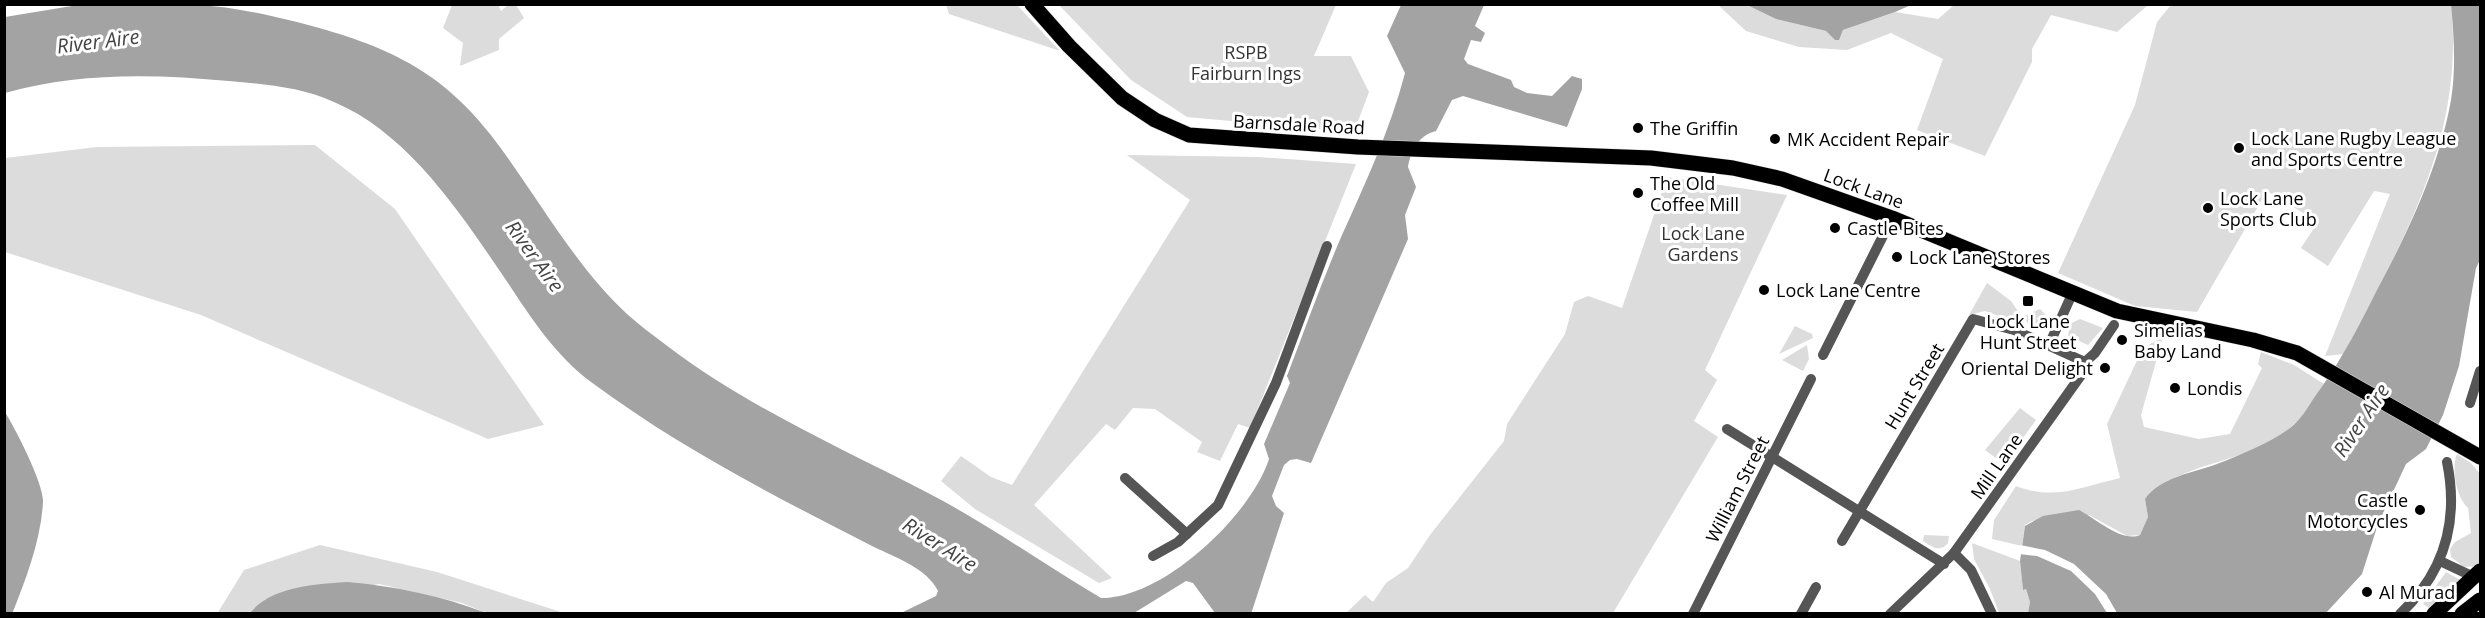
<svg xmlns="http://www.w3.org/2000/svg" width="2485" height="618" viewBox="0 0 2485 618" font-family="'Open Sans',sans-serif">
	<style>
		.green { fill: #dcdcdc }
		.water { fill: #a3a3a3 }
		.pier { fill: #fff }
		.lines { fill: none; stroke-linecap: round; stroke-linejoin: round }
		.primary-casing { stroke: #dbdbdb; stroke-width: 16 }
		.street { stroke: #555; stroke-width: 10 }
		.primary { stroke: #000; stroke-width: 15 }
		.poi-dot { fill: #000; stroke: #fff; stroke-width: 2 }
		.labels { text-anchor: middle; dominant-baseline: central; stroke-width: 6; stroke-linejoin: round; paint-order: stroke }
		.park-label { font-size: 18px; fill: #333; stroke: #fff }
		.street-label { font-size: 18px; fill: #000; stroke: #fff }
		.poi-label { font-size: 18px; fill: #000; stroke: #fff; text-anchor: start }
		.water-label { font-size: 20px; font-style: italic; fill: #444; stroke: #fff }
	</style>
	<rect width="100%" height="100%" fill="#fff"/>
	<!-- green -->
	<g class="green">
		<path d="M452,5H498L501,11L508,5H516L524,18L499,39V50L460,66L463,43L443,28Z"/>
		<path d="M946,5H1017L1060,51L949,14Z"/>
		<path d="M1059,5H1336L1314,56H1351L1369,92L1354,132L1187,117L1131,80Z"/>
		<path d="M1718,5H1747L1776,19L1826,31L1835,40L1839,39L1843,30L1895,12L1938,19L1954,5H2148L2117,32L2051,15L2032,49V62L1985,156L1917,130L1943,59L1891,33L1847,50L1799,47L1746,31Z"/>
		<path d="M2171,5H2451C2465,138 2403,240 2344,354L2325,356L2390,194L2374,191L2328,266L2301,248L2318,222L2267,191L2197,312L2135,306L2058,273L2135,105L2157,22Z"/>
		<path d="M315,145L395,209L544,425L488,439L201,315L5,252V158L97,147Z"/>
		<path d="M1127,155L1258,157L1356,164L1250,428L1238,424L1220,461L1197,452L1202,442L1155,409L1133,408L1115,430L1106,424L1034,505L1112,578L1099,583L975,509L941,481L961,456L991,477L1012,485L1190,200Z"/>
		<path d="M1667,177L1787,195L1705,370L1717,380L1694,421L1718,437L1613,613H1346L1365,595L1373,602L1386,583L1408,568L1430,535L1504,441L1507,424L1565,334L1574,302L1588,296L1622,308Z"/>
		<path d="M1987,283L2011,301L2019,313L2007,319L1985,311L1969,315Z"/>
		<path d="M2040,309L2050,320L2042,330H2031L2024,316Z"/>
		<path d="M2080,319L2103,328L2088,345L2068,336L2070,324Z"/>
		<path d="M1795,326L1812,334L1813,338L1779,354Z"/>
		<path d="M2163,337L2141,415L2144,427L2199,439L2230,434L2262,368L2258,364L2261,352L2294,365L2324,384C2314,398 2305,414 2293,425C2252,465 2183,459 2145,499L2148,517L2140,535L2127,536L2089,515L2032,521L2025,525L2022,546L1992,539L1994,520L2016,486C2055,501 2081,487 2120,478L2107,424L2143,348Z"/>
		<path d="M1807,345L1809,359L1803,371L1782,360Z"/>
		<path d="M2020,408L2036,420L2004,464L1985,450Z"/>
		<path d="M2457,454L2471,463L2480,474V562L2478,566L2464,567L2451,557L2450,549L2455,542L2471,533L2468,508C2456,497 2451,468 2457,454Z"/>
		<path d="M1924,535L1949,536L1948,543C1940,553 1932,547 1923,541Z"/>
		<path d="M1972,543L2020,561L2023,590L2026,589L2030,602L2028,613H1999L1990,589L1974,559Z"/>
		<path d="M320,545L437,572L564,613H486L462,603L379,584L254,608L250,613L217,614L244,570Z"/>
		<path d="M2446,572L2462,581L2429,608L2423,604Z"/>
	</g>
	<!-- water -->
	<g class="water">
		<path d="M84,4C121,4 158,3 195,5C229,6 264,14 297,22C378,43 437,66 490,134C536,193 572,263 627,314C639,325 653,335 666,345C746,406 839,447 928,493C988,524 1043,564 1101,598C1163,599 1251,515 1269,459L1264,444L1290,383L1287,376C1305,329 1322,281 1342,235C1366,182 1390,130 1405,73L1387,36L1401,5H1484L1475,26L1485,33L1481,42L1471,40L1464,59L1468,64L1511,80L1514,87L1527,93L1552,96L1572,76L1582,79V89L1567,127L1463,96L1452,100L1436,131C1419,135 1411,150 1408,167L1416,187L1405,215L1408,239L1311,463L1297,459L1290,460L1284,465L1272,496L1276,506L1284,513L1251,614L1215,613L1193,583L1186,581L1134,613H901L936,596L938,591C928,569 895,557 874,547C776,497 680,448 591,382C556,356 531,318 508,283C463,217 410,134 334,102C301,87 264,84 229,81C154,74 78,72 5,93V17Z"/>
		<path d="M1747,5H1911L1895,12L1843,30L1839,40H1835L1826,31L1776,19Z"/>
		<path d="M2451,5H2480V260L2476,268L2459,366L2443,415L2426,449L2406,464L2378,524L2362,574L2325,614L2028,613L2030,602L2026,589L2023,590L2020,561L2025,526L2043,516L2079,510C2095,518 2122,543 2140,535L2148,517L2145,499C2161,477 2192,473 2217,464C2242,454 2268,444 2290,428C2303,418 2311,401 2321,388C2343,357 2360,324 2377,290C2409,230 2439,167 2451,100C2456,70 2454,35 2451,5Z"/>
		<path d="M5,412C15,428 44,484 43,502C41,540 26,579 12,614L4,613Z"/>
		<path d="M348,582C394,586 443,596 486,613H250C272,586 316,584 348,582Z"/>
	</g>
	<!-- pier -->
	<path class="pier" d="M2020,545L2045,550L2074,564L2106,594L2117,613H2107L2095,594L2071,571L2037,556L2019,554Z"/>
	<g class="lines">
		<!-- primary casing -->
		<g class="primary-casing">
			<g id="primary">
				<path d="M1032,4L1069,46L1122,98L1155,120L1189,135L1358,147L1651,158L1733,168L1782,179L1892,218L2117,311L2253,340L2297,353L2480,457"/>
				<path d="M2434,614L2480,571"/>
				<path d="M2462,614L2480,600"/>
			</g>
		</g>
		<!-- street -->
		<g class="street">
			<path d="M2049,345L2073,292"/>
			<path d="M1823,355L1892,218"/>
			<path d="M2470,403L2480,371"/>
			<path d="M1727,429L1944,564"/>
			<path d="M1125,478L1187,534"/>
			<path d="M1842,541L1973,319L2014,330L2085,362"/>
			<path d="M1954,553L1971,570L1992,614"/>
			<path d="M1153,556L1178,542L1218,505L1276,383L1327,246"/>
			<path d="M2440,561L2474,577"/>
			<path d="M1693,614L1811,379"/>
			<path d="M1801,614L1816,587"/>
			<path d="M1890,614L1954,553L2084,371L2085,362L2095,353L2114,325"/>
			<path d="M2400,614C2445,572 2459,521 2447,462"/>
		</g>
		<!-- primary -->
		<use href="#primary" class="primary"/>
	</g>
	<!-- markers -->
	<g class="poi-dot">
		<circle cx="1638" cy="128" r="6"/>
		<circle cx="1775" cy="139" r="6"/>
		<circle cx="2239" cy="148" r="6"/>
		<circle cx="1638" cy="193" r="6"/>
		<circle cx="2208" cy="208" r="6"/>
		<circle cx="1835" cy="228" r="6"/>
		<circle cx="1897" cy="257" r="6"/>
		<circle cx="1764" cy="290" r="6"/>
		<rect x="2022" y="295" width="12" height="12" rx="3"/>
		<circle cx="2122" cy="340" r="6"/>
		<circle cx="2105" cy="368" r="6"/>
		<circle cx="2175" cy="388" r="6"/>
		<circle cx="2420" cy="510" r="6"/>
		<circle cx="2367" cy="592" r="6"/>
	</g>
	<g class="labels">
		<!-- park labels -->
		<g class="park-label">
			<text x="1246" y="52">RSPB<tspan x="1246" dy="21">Fairburn Ings</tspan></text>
			<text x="1703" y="233">Lock Lane<tspan x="1703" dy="21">Gardens</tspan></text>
		</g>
		<!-- street labels -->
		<g class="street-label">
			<text transform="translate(1299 124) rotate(3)">Barnsdale Road</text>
			<text transform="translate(1864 188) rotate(20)">Lock Lane</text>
			<text transform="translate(1914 386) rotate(-59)">Hunt Street</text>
			<text transform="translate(1996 466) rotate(-55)">Mill Lane</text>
			<text transform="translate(1737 489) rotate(-63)">William Street</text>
		</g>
		<!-- poi labels -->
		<g class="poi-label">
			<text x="1650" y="128">The Griffin</text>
			<text x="2251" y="138">Lock Lane Rugby League<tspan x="2251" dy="21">and Sports Centre</tspan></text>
			<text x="1787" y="139">MK Accident Repair</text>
			<text x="1650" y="183">The Old<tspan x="1650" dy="21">Coffee Mill</tspan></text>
			<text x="2220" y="198">Lock Lane<tspan x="2220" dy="21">Sports Club</tspan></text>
			<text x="1847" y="228">Castle Bites</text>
			<text x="1909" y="257">Lock Lane Stores</text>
			<text x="1776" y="290">Lock Lane Centre</text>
			<text x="2028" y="321" text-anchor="middle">Lock Lane<tspan x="2028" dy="21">Hunt Street</tspan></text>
			<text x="2134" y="330">Simelias<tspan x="2134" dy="21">Baby Land</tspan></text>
			<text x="2093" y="368" text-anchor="end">Oriental Delight</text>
			<text x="2187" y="388">Londis</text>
			<text x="2408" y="500" text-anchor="end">Castle<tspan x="2408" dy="21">Motorcycles</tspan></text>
			<text x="2379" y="592">Al Murad</text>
		</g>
		<!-- water labels -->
		<g class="water-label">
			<text transform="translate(98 41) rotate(-7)">River Aire</text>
			<text transform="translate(535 256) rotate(54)">River Aire</text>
			<text transform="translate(2361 420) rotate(-56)">River Aire</text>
			<text transform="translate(940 544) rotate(32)">River Aire</text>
		</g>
	</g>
	<!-- border -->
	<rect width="2485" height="618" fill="none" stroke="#000000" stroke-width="12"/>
</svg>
